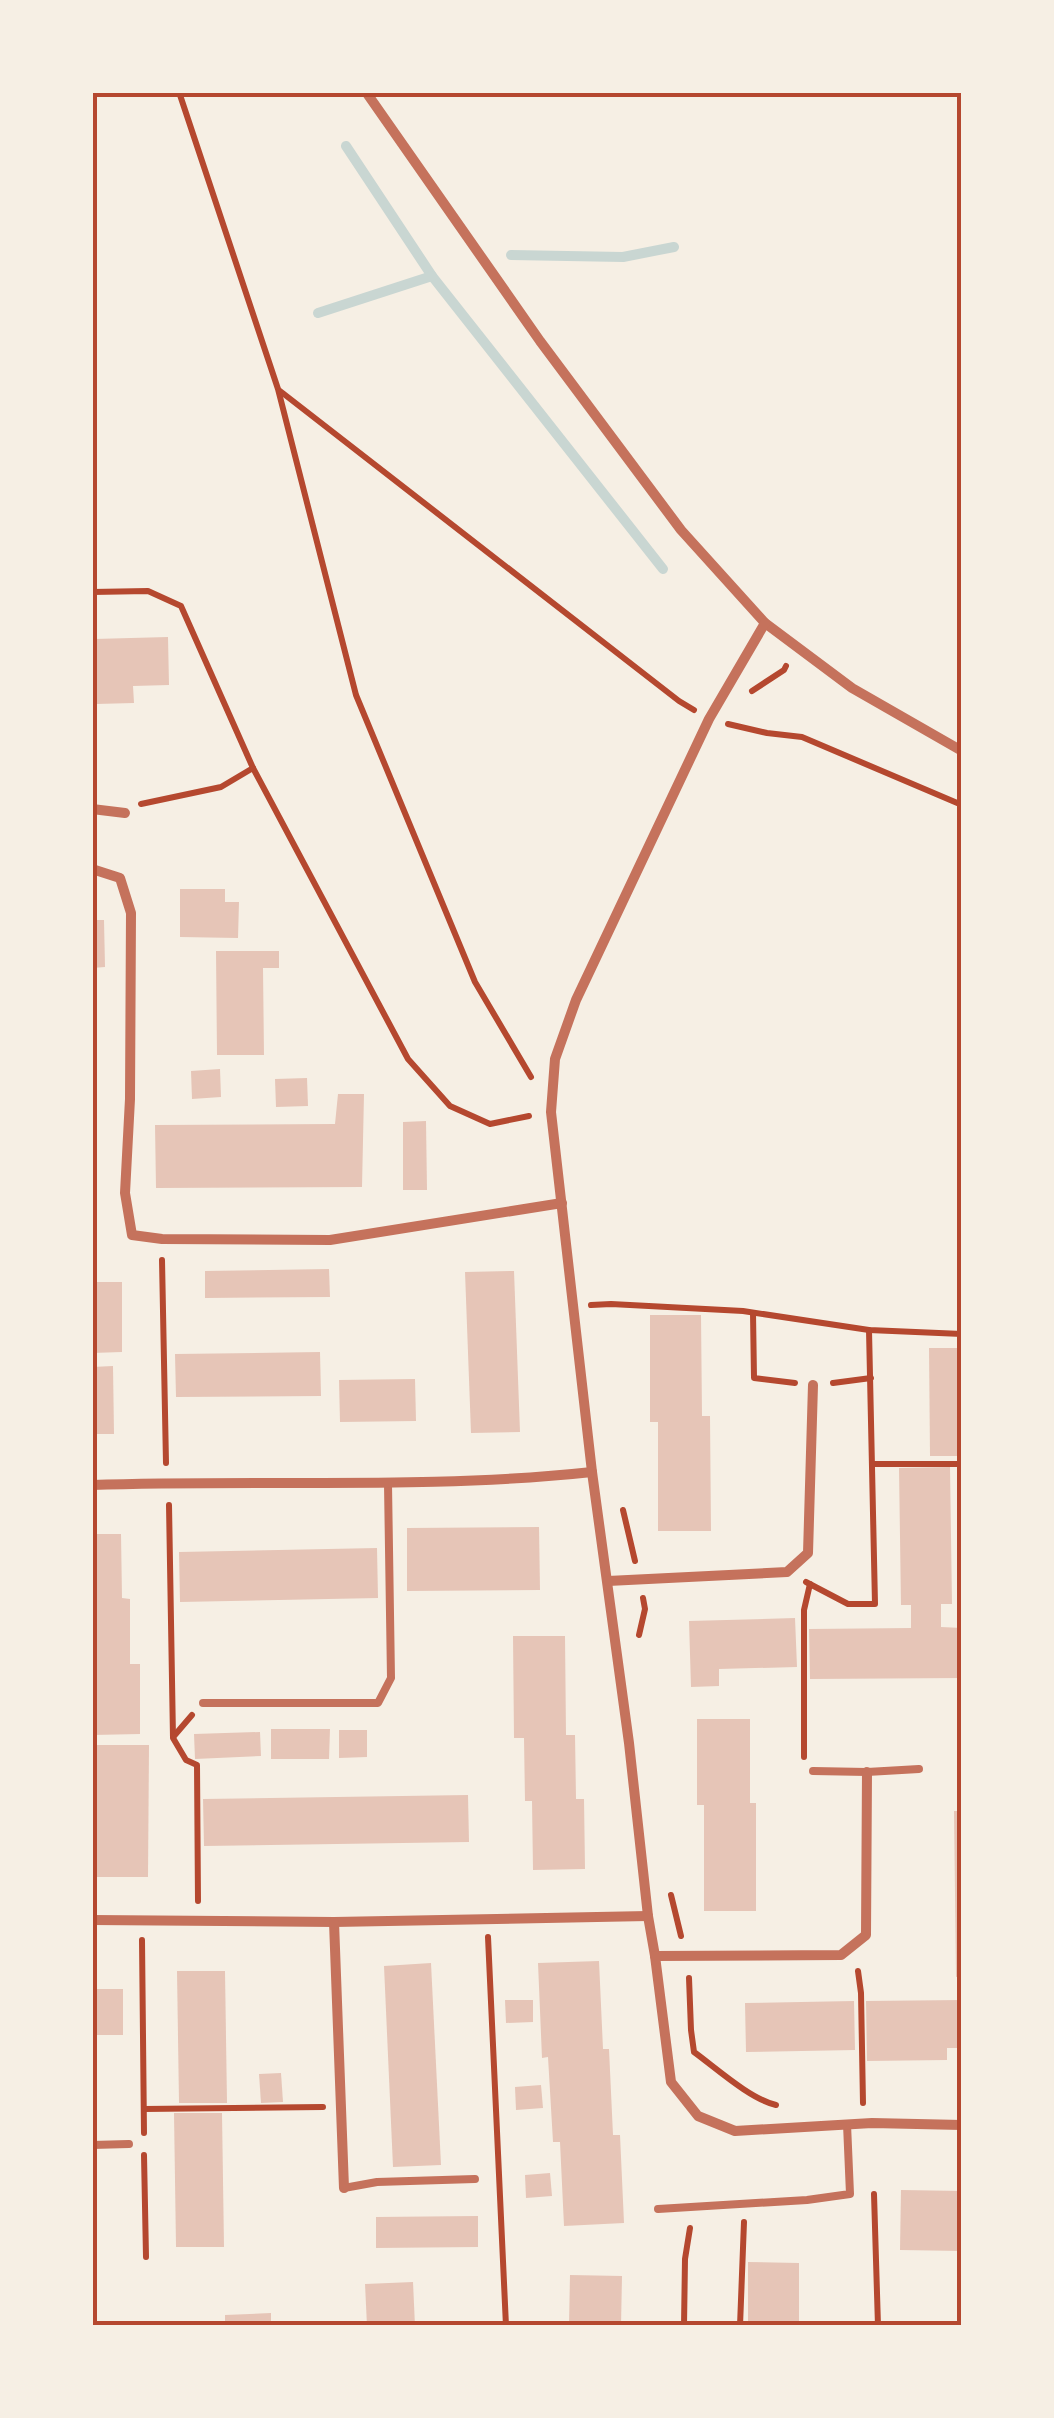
<svg xmlns="http://www.w3.org/2000/svg" width="1054" height="2418" viewBox="0 0 1054 2418" font-family="Signika,sans-serif">
	<style>
		.lines { fill: none; stroke-linecap: round; stroke-linejoin: round }
		.stream { stroke: #c9d6d2; stroke-width: 10 }
		.building { fill: #e6c5b7 }
		.path { stroke: #b5482f; stroke-width: 6 }
		.service { stroke: #c5725c; stroke-width: 8 }
		.minor { stroke: #c5725c; stroke-width: 10 }
		.neatline { fill: none; stroke: #b5482f; stroke-width: 4 }
	</style>
	<rect width="100%" height="100%" fill="#f6efe4"/>
	<g class="lines">
		<!-- stream -->
		<g class="stream">
			<path d="M346,146L432,276L663,569"/>
			<path d="M511,255L623,257L674,247"/>
			<path d="M318,313L432,276"/>
		</g>
	</g>
	<!-- building -->
	<g class="building">
		<path d="M168,637L169,685L133,686L134,703L96,704L94,639Z"/>
		<path d="M180,889H225V902H239L238,938L180,937Z"/>
		<path d="M92,920H104L105,967L92,968Z"/>
		<path d="M216,951H279V968H263L264,1055H217Z"/>
		<path d="M220,1069L221,1097L192,1099L191,1071Z"/>
		<path d="M307,1078L308,1106L276,1107L275,1079Z"/>
		<path d="M338,1094H364L362,1187L156,1188L155,1125L335,1124Z"/>
		<path d="M426,1121L427,1190H403V1122Z"/>
		<path d="M329,1269L330,1297L205,1298V1271Z"/>
		<path d="M514,1271L520,1432L471,1433L465,1272Z"/>
		<path d="M92,1282H122V1352L92,1353Z"/>
		<path d="M650,1315H701L702,1416H710L711,1531H658V1422H650Z"/>
		<path d="M929,1348H962V1456H930Z"/>
		<path d="M320,1352L321,1396L176,1397L175,1354Z"/>
		<path d="M113,1366L114,1434H92V1367Z"/>
		<path d="M415,1379L416,1421L340,1422L339,1380Z"/>
		<path d="M950,1467L952,1604H941V1627L962,1628V1678L810,1679L809,1629L911,1628V1605H901L899,1468Z"/>
		<path d="M539,1527L540,1590L407,1591V1528Z"/>
		<path d="M92,1534H121L122,1598L130,1599V1664H140V1734L93,1735Z"/>
		<path d="M377,1548L378,1598L180,1602L179,1552Z"/>
		<path d="M795,1618L797,1667L719,1669V1686L691,1687L689,1621Z"/>
		<path d="M513,1636H565L566,1735H575L576,1799H584L585,1869L533,1870L532,1801H525L524,1738H514Z"/>
		<path d="M697,1719H750V1803H756V1911H704V1805H697Z"/>
		<path d="M271,1729H330L329,1759H271Z"/>
		<path d="M339,1730H367V1757L339,1758Z"/>
		<path d="M260,1732L261,1756L195,1759L194,1734Z"/>
		<path d="M92,1745H149L148,1877H92Z"/>
		<path d="M468,1795L469,1842L204,1846L203,1799Z"/>
		<path d="M954,1811H962V1976L956,1977Z"/>
		<path d="M599,1961L603,2049H609L613,2135H620L624,2223L564,2226L560,2142H553L548,2057L542,2058L538,1963Z"/>
		<path d="M431,1963L441,2165L393,2167L384,1966Z"/>
		<path d="M177,1971H225L227,2103H179Z"/>
		<rect x="92" y="1989" width="31" height="46"/>
		<path d="M505,2000H533V2022L506,2023Z"/>
		<path d="M962,2000V2048H947V2060L867,2061L866,2001Z"/>
		<path d="M854,2001L855,2050L746,2052L745,2003Z"/>
		<path d="M281,2073L283,2102L261,2103L259,2074Z"/>
		<path d="M541,2085L543,2108L516,2110L515,2087Z"/>
		<path d="M174,2113H222L224,2247H176Z"/>
		<path d="M550,2173L552,2196L526,2198L525,2175Z"/>
		<path d="M901,2190L962,2191V2251L900,2250Z"/>
		<path d="M478,2216V2247L376,2248V2217Z"/>
		<path d="M748,2262L799,2263V2326H748Z"/>
		<path d="M570,2275L622,2276L621,2326H569Z"/>
		<path d="M413,2282L415,2326H367L365,2284Z"/>
		<path d="M271,2313V2326H225V2315Z"/>
	</g>
	<g class="lines">
		<!-- path -->
		<g class="path">
			<path d="M179,92L278,389L356,695L475,982L531,1077"/>
			<path d="M280,391L679,701L694,710"/>
			<path d="M92,592L148,591L181,606L253,768L408,1059L450,1106L490,1124L529,1116"/>
			<path d="M752,691L784,670L786,666"/>
			<path d="M728,724L767,733L802,737L962,805"/>
			<path d="M141,804L221,787L253,768"/>
			<path d="M162,1260L166,1463"/>
			<path d="M591,1305L611,1304L743,1311L869,1330L962,1334"/>
			<path d="M753,1313L754,1378L795,1383"/>
			<path d="M833,1383L871,1378"/>
			<path d="M872,1464H962"/>
			<path d="M169,1505L173,1738L186,1760L197,1765L198,1901"/>
			<path d="M623,1510L635,1561"/>
			<path d="M806,1582L848,1604H875L869,1330"/>
			<path d="M639,1635L645,1609L643,1598"/>
			<path d="M174,1736L192,1715"/>
			<path d="M804,1757V1610L810,1584"/>
			<path d="M671,1895L681,1936"/>
			<path d="M488,1937L506,2326"/>
			<path d="M142,1940L144,2133"/>
			<path d="M858,1971L861,1993L863,2103"/>
			<path d="M689,1978L691,2030L694,2052C716,2068 750,2099 776,2105"/>
			<path d="M144,2109L323,2107"/>
			<path d="M144,2155L146,2257"/>
			<path d="M874,2194L878,2326"/>
			<path d="M684,2326L685,2259L690,2228"/>
			<path d="M740,2326L744,2222"/>
		</g>
		<!-- service -->
		<g class="service">
			<path d="M203,1703H378L391,1678L388,1484"/>
			<path d="M813,1771L867,1772L919,1769"/>
			<path d="M92,2145L129,2144"/>
			<path d="M344,2188L377,2182L475,2179"/>
			<path d="M658,2209L807,2200L850,2194L847,2124"/>
		</g>
		<!-- minor -->
		<g class="minor">
			<path d="M366,92L540,341L681,530L765,623L852,688L962,751"/>
			<path d="M765,623L709,719L576,1000L555,1059L551,1112L592,1472L629,1743L648,1916L655,1956L671,2082L698,2116L735,2131L872,2123L962,2125"/>
			<path d="M92,809L125,813"/>
			<path d="M92,869L120,878L131,913L130,1099L125,1193L132,1235L162,1239L330,1240L562,1203"/>
			<path d="M92,1485C259,1479 426,1490 592,1472"/>
			<path d="M608,1581L787,1572L808,1553L813,1385"/>
			<path d="M92,1920L334,1922L648,1916"/>
			<path d="M334,1922L344,2188"/>
			<path d="M655,1956L841,1955L866,1935L867,1772"/>
		</g>
	</g>
	<!-- border -->
	<rect width="1054" height="2418" fill="none" stroke="#f6efe4" stroke-width="190"/>
	<rect x="95" y="95" width="864" height="2228" class="neatline"/>
</svg>
